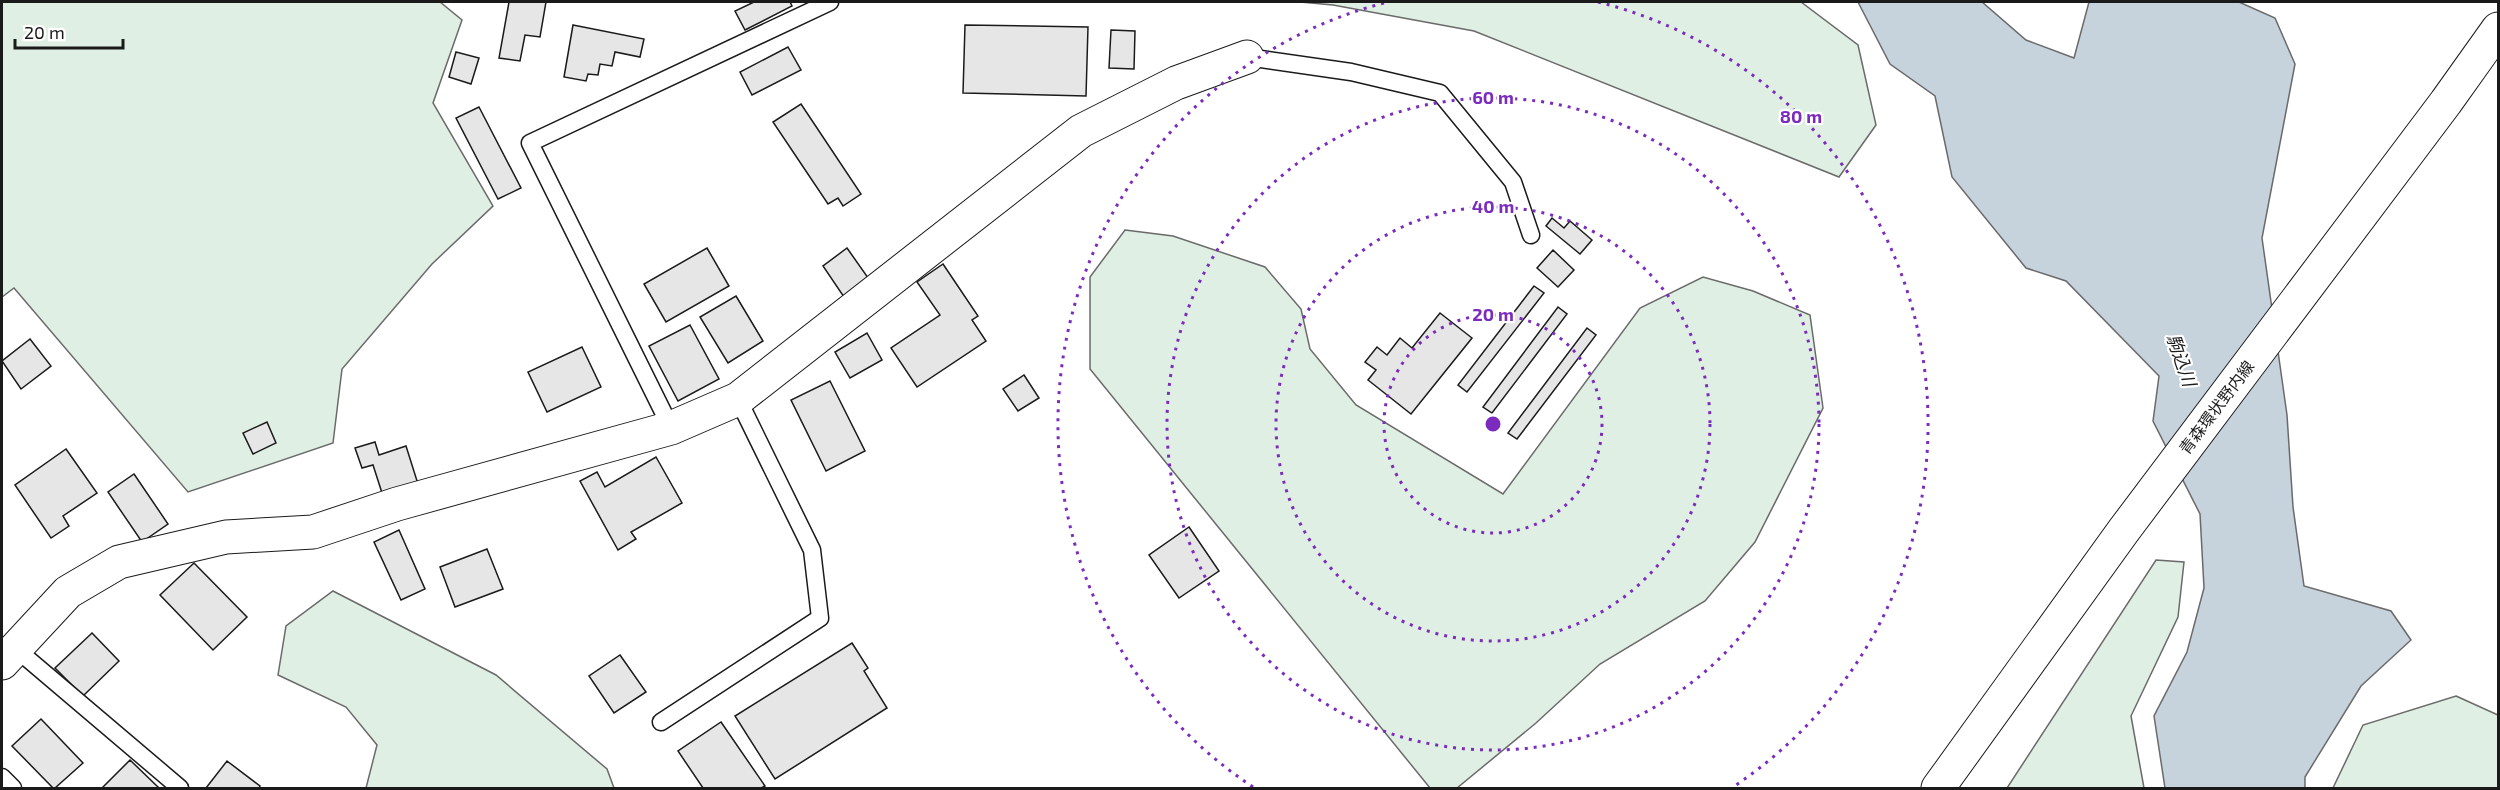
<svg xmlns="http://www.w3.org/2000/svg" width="2500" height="790" viewBox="0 0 2500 790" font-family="'Exo 2','Noto Sans JP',sans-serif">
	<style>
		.green { fill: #e0efe3; stroke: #6a6a6a; stroke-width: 1.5 }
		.water { fill: #c6d2dc; stroke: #6a6a6a; stroke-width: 1.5 }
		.building { fill: #e6e6e6; stroke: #1a1a1a; stroke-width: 1.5 }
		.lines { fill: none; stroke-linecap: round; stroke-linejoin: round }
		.lane-casing { stroke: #1a1a1a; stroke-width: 19 }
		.street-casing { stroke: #1a1a1a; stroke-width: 35 }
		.primary-casing { stroke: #1a1a1a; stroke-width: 35 }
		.lane { stroke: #fff; stroke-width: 16 }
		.street { stroke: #fff; stroke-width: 33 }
		.primary { stroke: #fff; stroke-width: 33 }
		.ring { fill: none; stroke: #7b2cbf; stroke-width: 3; stroke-dasharray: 3 6 }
		.labels { text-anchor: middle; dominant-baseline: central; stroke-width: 4.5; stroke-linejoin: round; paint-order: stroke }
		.street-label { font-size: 16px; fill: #1a1a1a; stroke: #fff }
		.water-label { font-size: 18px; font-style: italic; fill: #1a1a1a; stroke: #fff }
		.centre { fill: #7b2cbf; stroke: #fff; stroke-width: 3 }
		.ring-label { font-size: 18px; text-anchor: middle; font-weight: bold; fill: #7b2cbf; stroke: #fff; stroke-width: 4.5; stroke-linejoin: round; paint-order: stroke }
	</style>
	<rect width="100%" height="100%" fill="#fff"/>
	<!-- green -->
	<g class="green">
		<path d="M2,2H440L462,20L433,103L493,206L432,264L342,369L333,443L188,492L14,288L2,297Z"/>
		<path d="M1300,2H1801L1858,45L1876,125L1839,177L1474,31L1333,5Z"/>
		<path d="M1125,230L1173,236L1265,267L1301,309L1310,349L1356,405L1503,494L1640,308L1703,277L1753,291L1810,315L1823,408L1755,542L1705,601L1600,664L1536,723L1457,788H1430L1090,369V277Z"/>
		<path d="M2156,560L2184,562L2178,617L2131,716L2144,788H2007Z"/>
		<path d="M333,591L496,675L607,769L614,788H366L377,745L346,707L278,675L286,626Z"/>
		<path d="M2456,696L2498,715V788H2333L2363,725Z"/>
	</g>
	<!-- water -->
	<path class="water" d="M1858,2H1982L2026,40L2074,58L2089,2H2239L2275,18L2295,64L2262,238L2287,415L2293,507L2304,586L2391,611L2411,640L2361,686L2305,777V788H2165L2154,716L2187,652L2204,588L2200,514L2153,421L2159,376L2066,281L2026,268L1952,177L1935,96L1890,64Z"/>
	<!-- building -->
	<g class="building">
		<path d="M509,2H546L540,37L525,35L520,61L499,58Z"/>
		<path d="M754,2H790L792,6L745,30L735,11Z"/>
		<path d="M573,25L644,39L640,57L615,52L612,66L600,64L598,75L588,74L586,81L564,77Z"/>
		<path d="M965,25L1088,27L1086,96L963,93Z"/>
		<path d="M1111,30L1135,31L1134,69L1109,68Z"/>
		<path d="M788,47L801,70L752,95L740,72Z"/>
		<path d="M456,52L479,58L471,84L449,77Z"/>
		<path d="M801,104L861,194L843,206L838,198L828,204L773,122Z"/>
		<path d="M479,107L521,188L498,199L456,118Z"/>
		<path d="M1552,218L1564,228L1570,221L1592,240L1580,254L1546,226Z"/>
		<path d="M707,248L729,286L666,322L644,284Z"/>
		<path d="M847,248L871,282L846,300L823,266Z"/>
		<path d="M1553,250L1574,270L1558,287L1537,268Z"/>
		<path d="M943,264L978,316L972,320L986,341L917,387L891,348L940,315L917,282Z"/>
		<path d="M1534,286L1544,293L1467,392L1458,385Z"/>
		<path d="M736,296L763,341L728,363L700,317Z"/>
		<path d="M1558,307L1567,314L1492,413L1483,407Z"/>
		<path d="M1440,313L1472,338L1411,414L1368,380L1376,370L1365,362L1377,347L1387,355L1400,338L1412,348Z"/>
		<path d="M690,325L719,379L678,401L649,346Z"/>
		<path d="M1587,328L1596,335L1517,439L1508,433Z"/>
		<path d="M867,333L882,360L850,378L835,352Z"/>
		<path d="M30,339L51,366L21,389L2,361Z"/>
		<path d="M582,347L601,387L547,412L528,372Z"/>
		<path d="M1024,375L1039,398L1018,411L1003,389Z"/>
		<path d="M830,381L865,451L826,471L791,400Z"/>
		<path d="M267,422L276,443L253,454L243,433Z"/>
		<path d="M375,442L379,455L406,446L418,484L383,496L373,465L362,468L355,448Z"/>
		<path d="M66,449L97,493L63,516L69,526L51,538L15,485Z"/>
		<path d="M656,457L682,503L631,532L636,539L618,550L580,481L597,472L605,487Z"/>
		<path d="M134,474L168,524L142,542L108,492Z"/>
		<path d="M1189,527L1219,571L1179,598L1149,555Z"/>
		<path d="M399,530L425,589L401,600L374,542Z"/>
		<path d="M487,549L503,589L455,607L440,567Z"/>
		<path d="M194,563L247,617L213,650L160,595Z"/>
		<path d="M92,633L119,661L83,696L55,668Z"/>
		<path d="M852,643L868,668L864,671L887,708L775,779L735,716Z"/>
		<path d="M620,655L646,692L614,713L589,676Z"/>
		<path d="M41,719L83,763L55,788H53L12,746Z"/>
		<path d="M721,722L765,786L761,788H703L678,751Z"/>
		<path d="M130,760L159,788H102Z"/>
		<path d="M227,761L260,786L259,788H206Z"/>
	</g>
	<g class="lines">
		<!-- lane casing -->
		<g class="lane-casing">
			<g id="lane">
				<path d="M1247,57L1351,72L1440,93L1513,182L1531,235"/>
				<path d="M671,428L530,143L830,2"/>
				<path d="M15,648L180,788"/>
				<path d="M661,722L820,618L812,550L738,399"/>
				<path d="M2,777L13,788"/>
			</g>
		</g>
		<!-- street casing -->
		<g class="street-casing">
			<path id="street" d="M2,663L68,592L119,562L226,537L313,532L397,504L671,428L738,399L1081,131L1176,83L1247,57"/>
		</g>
		<!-- primary casing -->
		<g class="primary-casing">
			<path id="primary" d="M1938,788L2124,530L2446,102L2498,29"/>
		</g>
		<!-- lane -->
		<use href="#lane" class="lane"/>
		<!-- street -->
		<use href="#street" class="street"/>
		<!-- primary -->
		<use href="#primary" class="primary"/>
	</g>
	<!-- distance rings -->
	<g class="ring">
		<circle cx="1493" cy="424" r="109"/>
		<circle cx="1493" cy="424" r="217"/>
		<circle cx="1493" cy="424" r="326"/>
		<path d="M1253 787A435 435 0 0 1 1388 2M1598 2A435 435 0 0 1 1733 787"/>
	</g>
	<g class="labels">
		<!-- street labels -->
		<g class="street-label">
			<text transform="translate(2216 407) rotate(-53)">青森環状野内線</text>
		</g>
		<!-- water labels -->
		<g class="water-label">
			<text transform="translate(2182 360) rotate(71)">駒込川</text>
		</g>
	</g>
	<circle cx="1493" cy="424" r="9" class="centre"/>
	<g class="ring-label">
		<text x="1493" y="104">60 m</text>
		<text x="1801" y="123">80 m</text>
		<text x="1493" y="213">40 m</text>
		<text x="1493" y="321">20 m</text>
	</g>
	<!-- border -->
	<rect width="2500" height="790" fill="none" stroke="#1a1a1a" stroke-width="6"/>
	<!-- scale -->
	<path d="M15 39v9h108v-9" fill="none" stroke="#1a1a1a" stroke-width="3"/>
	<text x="24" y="39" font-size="18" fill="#1a1a1a" stroke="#ffffff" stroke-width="4.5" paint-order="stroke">20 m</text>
</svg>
